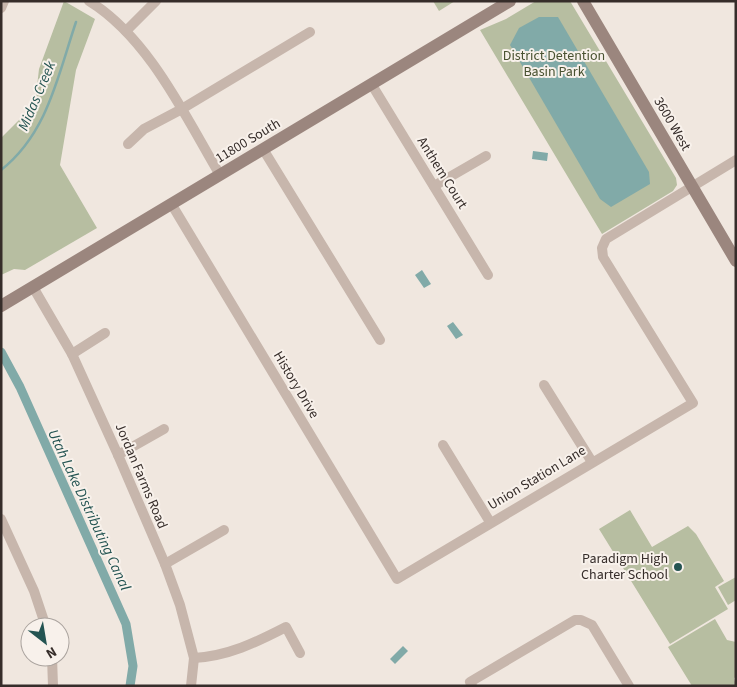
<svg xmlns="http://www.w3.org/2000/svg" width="737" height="687" viewBox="0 0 737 687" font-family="'Source Sans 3',sans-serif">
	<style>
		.green { fill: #b7bea1 }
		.water { fill: #81aaa8 }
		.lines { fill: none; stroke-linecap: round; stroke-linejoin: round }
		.stream { stroke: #81aaa8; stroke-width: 2.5 }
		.canal { stroke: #81aaa8; stroke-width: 9 }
		.minor { stroke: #c7b6ac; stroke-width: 10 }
		.secondary { stroke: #9b867e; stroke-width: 12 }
		.poi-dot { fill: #245452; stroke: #f8f1eb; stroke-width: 2 }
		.labels { text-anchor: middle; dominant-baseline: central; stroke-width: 4; stroke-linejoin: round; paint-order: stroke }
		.park-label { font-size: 14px; fill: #495231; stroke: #f8f1eb }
		.street-label { font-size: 14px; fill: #362d2a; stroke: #f8f1eb }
		.poi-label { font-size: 14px; fill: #362d2a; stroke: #f8f1eb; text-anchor: end }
		.water-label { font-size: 15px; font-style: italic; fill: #245452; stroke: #f8f1eb }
	</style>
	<rect width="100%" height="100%" fill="#f0e7df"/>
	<!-- green -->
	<g class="green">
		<path d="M64,1L95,19L76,70L60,165L97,228L25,270L14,269L1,275V138L35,104L39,69Z"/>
		<path d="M433,1H455L439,11Z"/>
		<path d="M536,1H570L676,178L677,185L673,191L602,234L480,30L506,19Z"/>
		<path d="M630,510L652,547L688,526L696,534L724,581L715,587L728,609L670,644L599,529Z"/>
		<path d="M736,577V600L728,605L718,587Z"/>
		<path d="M715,619L727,640L736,642V677L734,678L736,686H692L668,647Z"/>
	</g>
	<!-- water -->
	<g class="water">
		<path d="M539,17H558L649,172L650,184L611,207L600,199L510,45L519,28Z"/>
		<path d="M533,151L548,153L547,161L532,159Z"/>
		<path d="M422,270L431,284L424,288L415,275Z"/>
		<path d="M453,322L463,335L456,339L447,326Z"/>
		<path d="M403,646L408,651L395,664L390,659Z"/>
	</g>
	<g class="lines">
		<!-- stream -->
		<path class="stream" d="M1,170C48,133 58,75 76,22"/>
		<!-- canal -->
		<path class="canal" d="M1,352L20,387L126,624L133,666L130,686"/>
		<!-- minor -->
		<g class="minor">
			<path d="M89,1C149,38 185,116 220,175"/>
			<path d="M1,8L4,1"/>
			<path d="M126,31L156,1"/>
			<path d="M372,85L488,275"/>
			<path d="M128,144L144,129L180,110L310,32"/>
			<path d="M263,149L380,340"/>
			<path d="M434,186L486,156"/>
			<path d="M172,205L397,579L693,403L603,257L602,248L606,239L736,160"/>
			<path d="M33,287L72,354L118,455L165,564L180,605L194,658L191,686"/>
			<path d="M72,354L105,333"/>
			<path d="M544,385L592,462"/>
			<path d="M443,445L490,522"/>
			<path d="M118,455L164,429"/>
			<path d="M1,519L34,591L46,627"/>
			<path d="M165,564L224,530"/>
			<path d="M52,657L53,686"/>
			<path d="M194,658C228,656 255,643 286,627L300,653"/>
			<path d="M472,686L470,682L575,620H581L592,625L629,686"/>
		</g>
		<!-- secondary -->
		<g class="secondary">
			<path d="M583,1L736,261"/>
			<path d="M1,306L510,1"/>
		</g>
	</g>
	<!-- markers -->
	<circle class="poi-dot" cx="678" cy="567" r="5"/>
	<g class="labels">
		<!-- park labels -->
		<g class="park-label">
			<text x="554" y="56">District Detention<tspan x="554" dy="16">Basin Park</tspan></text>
		</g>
		<!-- street labels -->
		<g class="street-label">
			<text transform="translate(672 124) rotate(60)">3600 West</text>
			<text transform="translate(248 141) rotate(-31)">11800 South</text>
			<text transform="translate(442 173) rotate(58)">Anthem Court</text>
			<text transform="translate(296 385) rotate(59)">History Drive</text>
			<text transform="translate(141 476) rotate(67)">Jordan Farms Road</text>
			<text transform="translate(537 478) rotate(-31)">Union Station Lane</text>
		</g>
		<!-- poi labels -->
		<g class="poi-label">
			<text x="668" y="559">Paradigm High<tspan x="668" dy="16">Charter School</tspan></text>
		</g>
		<!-- water labels -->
		<g class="water-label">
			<text transform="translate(37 96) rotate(-67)">Midas Creek</text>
			<text transform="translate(89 510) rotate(65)">Utah Lake Distributing Canal</text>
		</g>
	</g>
	<!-- border -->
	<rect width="737" height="687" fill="none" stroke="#362d2a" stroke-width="5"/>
	<!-- north arrow -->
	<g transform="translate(45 642) rotate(149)"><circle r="24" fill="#f8f1eb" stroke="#aaa39e"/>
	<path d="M0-4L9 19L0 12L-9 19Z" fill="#245452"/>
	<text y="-8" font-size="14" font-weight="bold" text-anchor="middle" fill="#362d2a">N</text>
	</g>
</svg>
